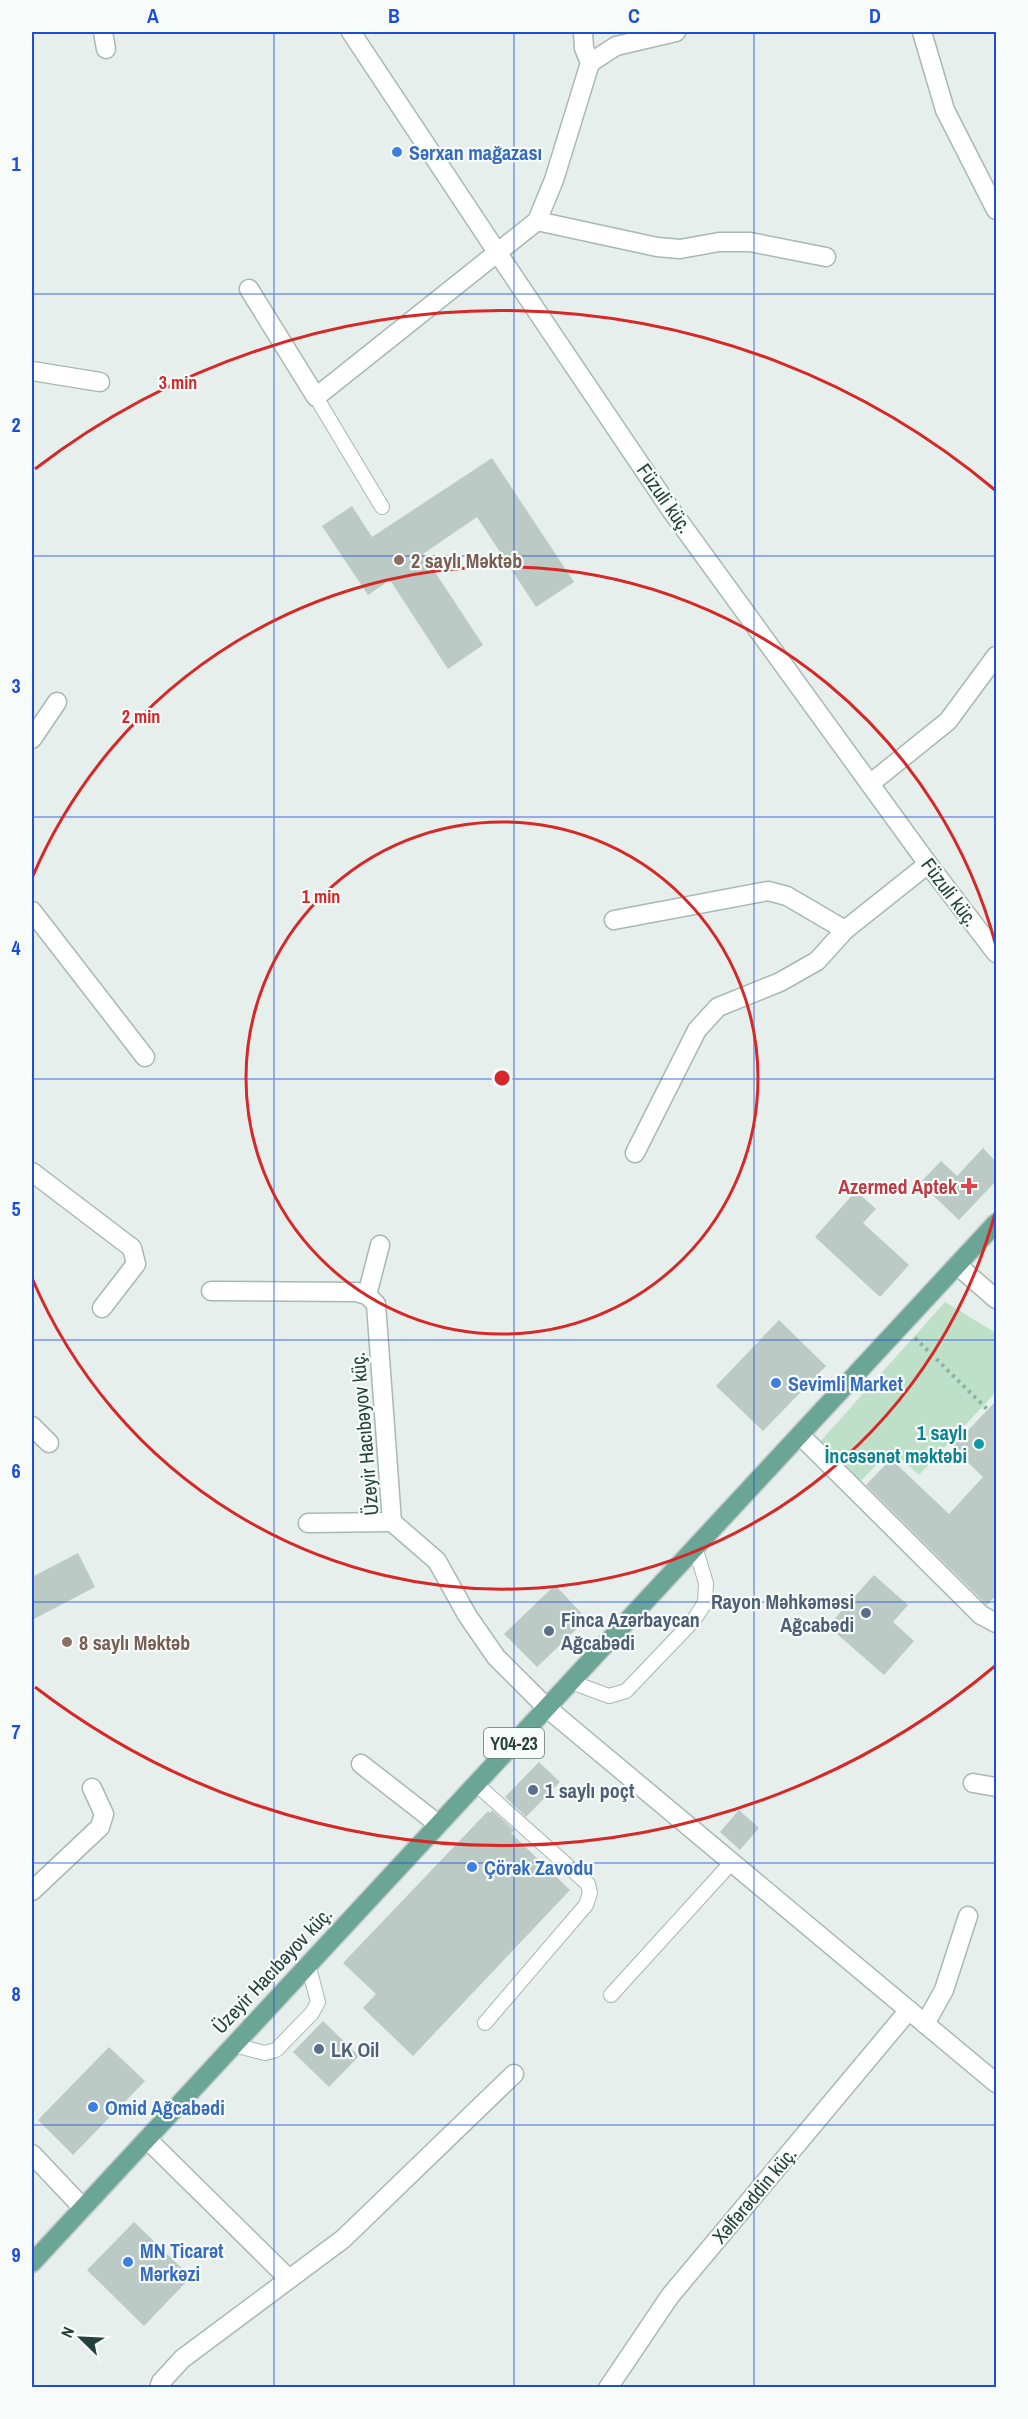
<svg xmlns="http://www.w3.org/2000/svg" width="1028" height="2419" viewBox="0 0 1028 2419" font-family="'Archivo Narrow',sans-serif">
	<style>
		.green { fill: #bfe0c8 }
		.building { fill: #bbcac4 }
		.lines { fill: none; stroke-linecap: round; stroke-linejoin: round }
		.service-casing { stroke: #a8b8b2; stroke-width: 16 }
		.minor-casing { stroke: #a8b8b2; stroke-width: 21 }
		.tertiary-casing { stroke: #a8b8b2; stroke-width: 21 }
		.primary-casing { stroke: #c2cac8; stroke-width: 21 }
		.path { stroke: #86b3a5; stroke-width: 4; stroke-dasharray: 3 4.5; stroke-linecap: butt }
		.service { stroke: #fff; stroke-width: 14 }
		.minor { stroke: #fff; stroke-width: 18 }
		.tertiary { stroke: #fff; stroke-width: 18 }
		.primary { stroke: #6aa596; stroke-width: 18 }
		.grid { fill: none; stroke: #1d4ed8; stroke-width: 1.5; stroke-opacity: 0.55 }
		.ring { fill: none; stroke: #d62828; stroke-width: 3 }
		.shop-dot { fill: #3f7fe0; stroke: #f7fbf9; stroke-width: 2 }
		.education-dot { fill: #8d6e63; stroke: #f7fbf9; stroke-width: 2 }
		.health-dot { fill: #e0444e; stroke: #f7fbf9; stroke-width: 2 }
		.culture-dot { fill: #0f9aa8; stroke: #f7fbf9; stroke-width: 2 }
		.service-dot { fill: #5c6f8a; stroke: #f7fbf9; stroke-width: 2 }
		.labels { text-anchor: middle; dominant-baseline: central; stroke-width: 4.5; stroke-linejoin: round; paint-order: stroke }
		.shield { fill: #f7fbf9; stroke: #637a73; stroke-width: 1.5 }
		.shield-label { font-size: 18px; font-weight: bold; fill: #24423a }
		.shop-label { font-size: 20px; font-weight: bold; fill: #366cbe; stroke: #f7fbf9; text-anchor: start }
		.street-label { font-size: 20px; fill: #24423a; stroke: #f7fbf9 }
		.education-label { font-size: 20px; font-weight: bold; fill: #785e54; stroke: #f7fbf9; text-anchor: start }
		.health-label { font-size: 20px; font-weight: bold; fill: #be3a42; stroke: #f7fbf9; text-anchor: end }
		.culture-label { font-size: 20px; font-weight: bold; fill: #0d838f; stroke: #f7fbf9; text-anchor: end }
		.service-label { font-size: 20px; font-weight: bold; fill: #4e5e75; stroke: #f7fbf9; text-anchor: start }
		.centre { fill: #d62828; stroke: #f7fbf9; stroke-width: 3 }
		.ring-label { font-size: 18px; text-anchor: middle; font-weight: bold; fill: #d62828; stroke: #f7fbf9; stroke-width: 4.5; stroke-linejoin: round; paint-order: stroke }
		.neatline { fill: none; stroke: #1d4ed8; stroke-width: 2 }
		.grid-label { font-size: 20px; text-anchor: middle; font-weight: bold; fill: #1d4ed8 }
	</style>
	<rect width="100%" height="100%" fill="#e6efeb"/>
	<!-- green -->
	<path class="green" d="M945,1302L996,1333V1392L919,1475L891,1450L859,1483L818,1444Z"/>
	<!-- building -->
	<g class="building">
		<path d="M492,458L574,582L536,607L477,517L423,554L483,645L448,669L390,580L368,595L322,526L352,506L372,537Z"/>
		<path d="M983,1148L996,1162V1181L959,1220L920,1183L941,1161L957,1176Z"/>
		<path d="M856,1191L876,1209L863,1223L909,1265L880,1297L815,1237Z"/>
		<path d="M779,1320L826,1366L763,1431L716,1386Z"/>
		<path d="M996,1401V1595L987,1605L866,1485L891,1459L949,1514L983,1477L952,1447Z"/>
		<path d="M78,1553L95,1587L32,1620V1577Z"/>
		<path d="M874,1575L908,1605L893,1622L914,1641L884,1675L828,1626Z"/>
		<path d="M555,1585L587,1619L537,1667L504,1634Z"/>
		<path d="M539,1762L560,1782L526,1817L505,1797Z"/>
		<path d="M492,1810L514,1830L511,1833L570,1890L413,2056L363,2008L376,1994L343,1963L488,1811L490,1813Z"/>
		<path d="M739,1810L759,1828L740,1850L720,1832Z"/>
		<path d="M323,2021L359,2056L329,2087L293,2052Z"/>
		<path d="M109,2047L145,2081L73,2155L38,2120Z"/>
		<path d="M134,2222L191,2277L144,2326L87,2270Z"/>
	</g>
	<g class="lines">
		<!-- service casing -->
		<g class="service-casing">
			<g id="service">
				<path d="M316,397L382,507"/>
				<path d="M571,1682L609,1696L626,1691L693,1621L705,1603L706,1583L695,1547"/>
				<path d="M476,1784L588,1884L590,1893L586,1905L485,2023"/>
				<path d="M611,1995L732,1862"/>
				<path d="M234,2045L265,2053L276,2050L312,2013L318,2002L308,1964"/>
			</g>
		</g>
		<!-- minor casing -->
		<g class="minor-casing">
			<g id="minor">
				<path d="M103,32L106,49"/>
				<path d="M922,32L945,110L996,210"/>
				<path d="M590,63L616,46L676,32"/>
				<path d="M537,221L657,247L680,249L719,242H750L826,257"/>
				<path d="M249,289L316,397L537,221L554,180L590,63L584,48L583,32"/>
				<path d="M32,371L100,382"/>
				<path d="M32,739L57,702"/>
				<path d="M871,783L948,721L996,656"/>
				<path d="M32,911L145,1057"/>
				<path d="M614,920L768,891L787,896L845,930"/>
				<path d="M635,1153L697,1030L718,1007L780,982L817,961L845,930L928,864"/>
				<path d="M32,1172L132,1248L136,1264L102,1308"/>
				<path d="M957,1265L996,1299"/>
				<path d="M211,1291L356,1292L367,1295L376,1304L392,1522L437,1561L467,1615L496,1657L547,1708"/>
				<path d="M367,1295L380,1245"/>
				<path d="M32,1426L49,1443"/>
				<path d="M800,1435L981,1615L996,1623"/>
				<path d="M308,1523L392,1522"/>
				<path d="M361,1764L438,1824"/>
				<path d="M973,1783L996,1787"/>
				<path d="M32,1891L100,1827L104,1814L92,1788"/>
				<path d="M925,2024L944,1990L968,1916"/>
				<path d="M147,2139L289,2279"/>
				<path d="M159,2388L161,2382L182,2359L343,2239L514,2074"/>
				<path d="M608,2388L670,2296L909,2010"/>
			</g>
		</g>
		<!-- tertiary casing -->
		<g class="tertiary-casing">
			<g id="tertiary">
				<path d="M351,32L497,252L671,510L928,864L996,953"/>
				<path d="M547,1708L996,2083"/>
				<path d="M32,2154L83,2208"/>
			</g>
		</g>
		<!-- primary casing -->
		<g class="primary-casing">
			<path id="primary" d="M32,2263L996,1223"/>
		</g>
		<!-- path -->
		<path class="path" d="M915,1338L988,1410"/>
		<!-- service -->
		<use href="#service" class="service"/>
		<!-- minor -->
		<use href="#minor" class="minor"/>
		<!-- tertiary -->
		<use href="#tertiary" class="tertiary"/>
		<!-- primary -->
		<use href="#primary" class="primary"/>
	</g>
	<!-- grid -->
	<path class="grid" d="M274,32V2388M514,32V2388M754,32V2388M32,294H996M32,556H996M32,817H996M32,1079H996M32,1340H996M32,1602H996M32,1863H996M32,2125H996"/>
	<!-- distance rings -->
	<g class="ring">
		<circle cx="502" cy="1078" r="256"/>
		<path d="M996 1210A511 511 0 0 1 32 1278M32 878A511 511 0 0 1 996 946"/>
		<path d="M995 1666A767 767 0 0 1 35 1687M35 469A767 767 0 0 1 995 490"/>
	</g>
	<!-- markers -->
	<g class="shop-dot">
		<circle cx="397" cy="152" r="6"/>
		<circle cx="776" cy="1383" r="6"/>
		<circle cx="472" cy="1867" r="6"/>
		<circle cx="93" cy="2107" r="6"/>
		<circle cx="128" cy="2262" r="6"/>
	</g>
	<g class="education-dot">
		<circle cx="399" cy="560" r="6"/>
		<circle cx="67" cy="1642" r="6"/>
	</g>
	<path class="health-dot" d="M966 1177h6v6h6v6h-6v6h-6v-6h-6v-6h6z"/>
	<circle class="culture-dot" cx="979" cy="1444" r="6"/>
	<g class="service-dot">
		<circle cx="866" cy="1613" r="6"/>
		<circle cx="549" cy="1631" r="6"/>
		<circle cx="533" cy="1790" r="6"/>
		<circle cx="319" cy="2049" r="6"/>
	</g>
	<g class="labels">
		<!-- shield labels -->
		<rect class="shield" x="484" y="1728" width="60" height="30" rx="4.5"/>
		<g class="shield-label">
			<text x="514" y="1743">Y04-23</text>
		</g>
		<!-- shop labels -->
		<g class="shop-label">
			<text x="409" y="152">Sərxan mağazası</text>
			<text x="788" y="1383">Sevimli Market</text>
			<text x="484" y="1867">Çörək Zavodu</text>
			<text x="105" y="2107">Omid Ağcabədi</text>
			<text x="140" y="2250">MN Ticarət<tspan x="140" dy="23">Mərkəzi</tspan></text>
		</g>
		<!-- street labels -->
		<g class="street-label">
			<text transform="translate(665 498) rotate(55)">Füzuli küç.</text>
			<text transform="translate(950 892) rotate(53)">Füzuli küç.</text>
			<text transform="translate(364 1434) rotate(-95)">Üzeyir Hacıbəyov küç.</text>
			<text transform="translate(272 1970) rotate(-47)">Üzeyir Hacıbəyov küç.</text>
			<text transform="translate(754 2195) rotate(-50)">Xəlfərəddin küç.</text>
		</g>
		<!-- education labels -->
		<g class="education-label">
			<text x="411" y="560">2 saylı Məktəb</text>
			<text x="79" y="1642">8 saylı Məktəb</text>
		</g>
		<!-- health labels -->
		<g class="health-label">
			<text x="957" y="1186">Azermed Aptek</text>
		</g>
		<!-- culture labels -->
		<g class="culture-label">
			<text x="967" y="1432">1 saylı<tspan x="967" dy="23">İncəsənət məktəbi</tspan></text>
		</g>
		<!-- service labels -->
		<g class="service-label">
			<text x="854" y="1601" text-anchor="end">Rayon Məhkəməsi<tspan x="854" dy="23">Ağcabədi</tspan></text>
			<text x="561" y="1619">Finca Azərbaycan<tspan x="561" dy="23">Ağcabədi</tspan></text>
			<text x="545" y="1790">1 saylı poçt</text>
			<text x="331" y="2049">LK Oil</text>
		</g>
	</g>
	<circle cx="502" cy="1078" r="9" class="centre"/>
	<g class="ring-label">
		<text x="178" y="389">3 min</text>
		<text x="141" y="723">2 min</text>
		<text x="321" y="903">1 min</text>
	</g>
	<!-- border -->
	<rect width="1028" height="2419" fill="none" stroke="#f7fbf9" stroke-width="66"/>
	<!-- north arrow -->
	<g transform="translate(81 2338) rotate(294)" stroke="#f7fbf9" stroke-width="4.5" paint-order="stroke">
	<path d="M0-4.5L10 22L0 15L-10 22Z" fill="#24423a"/>
	<text y="-9" font-size="16" font-weight="bold" text-anchor="middle" fill="#24423a">N</text>
	</g>
	<rect x="33" y="33" width="962" height="2353" class="neatline"/>
	<g class="grid-label">
		<text x="153" y="23">A</text>
		<text x="394" y="23">B</text>
		<text x="634" y="23">C</text>
		<text x="875" y="23">D</text>
		<text x="16" y="171">1</text>
		<text x="16" y="432">2</text>
		<text x="16" y="693">3</text>
		<text x="16" y="955">4</text>
		<text x="16" y="1216">5</text>
		<text x="16" y="1478">6</text>
		<text x="16" y="1739">7</text>
		<text x="16" y="2001">8</text>
		<text x="16" y="2262">9</text>
	</g>
</svg>
